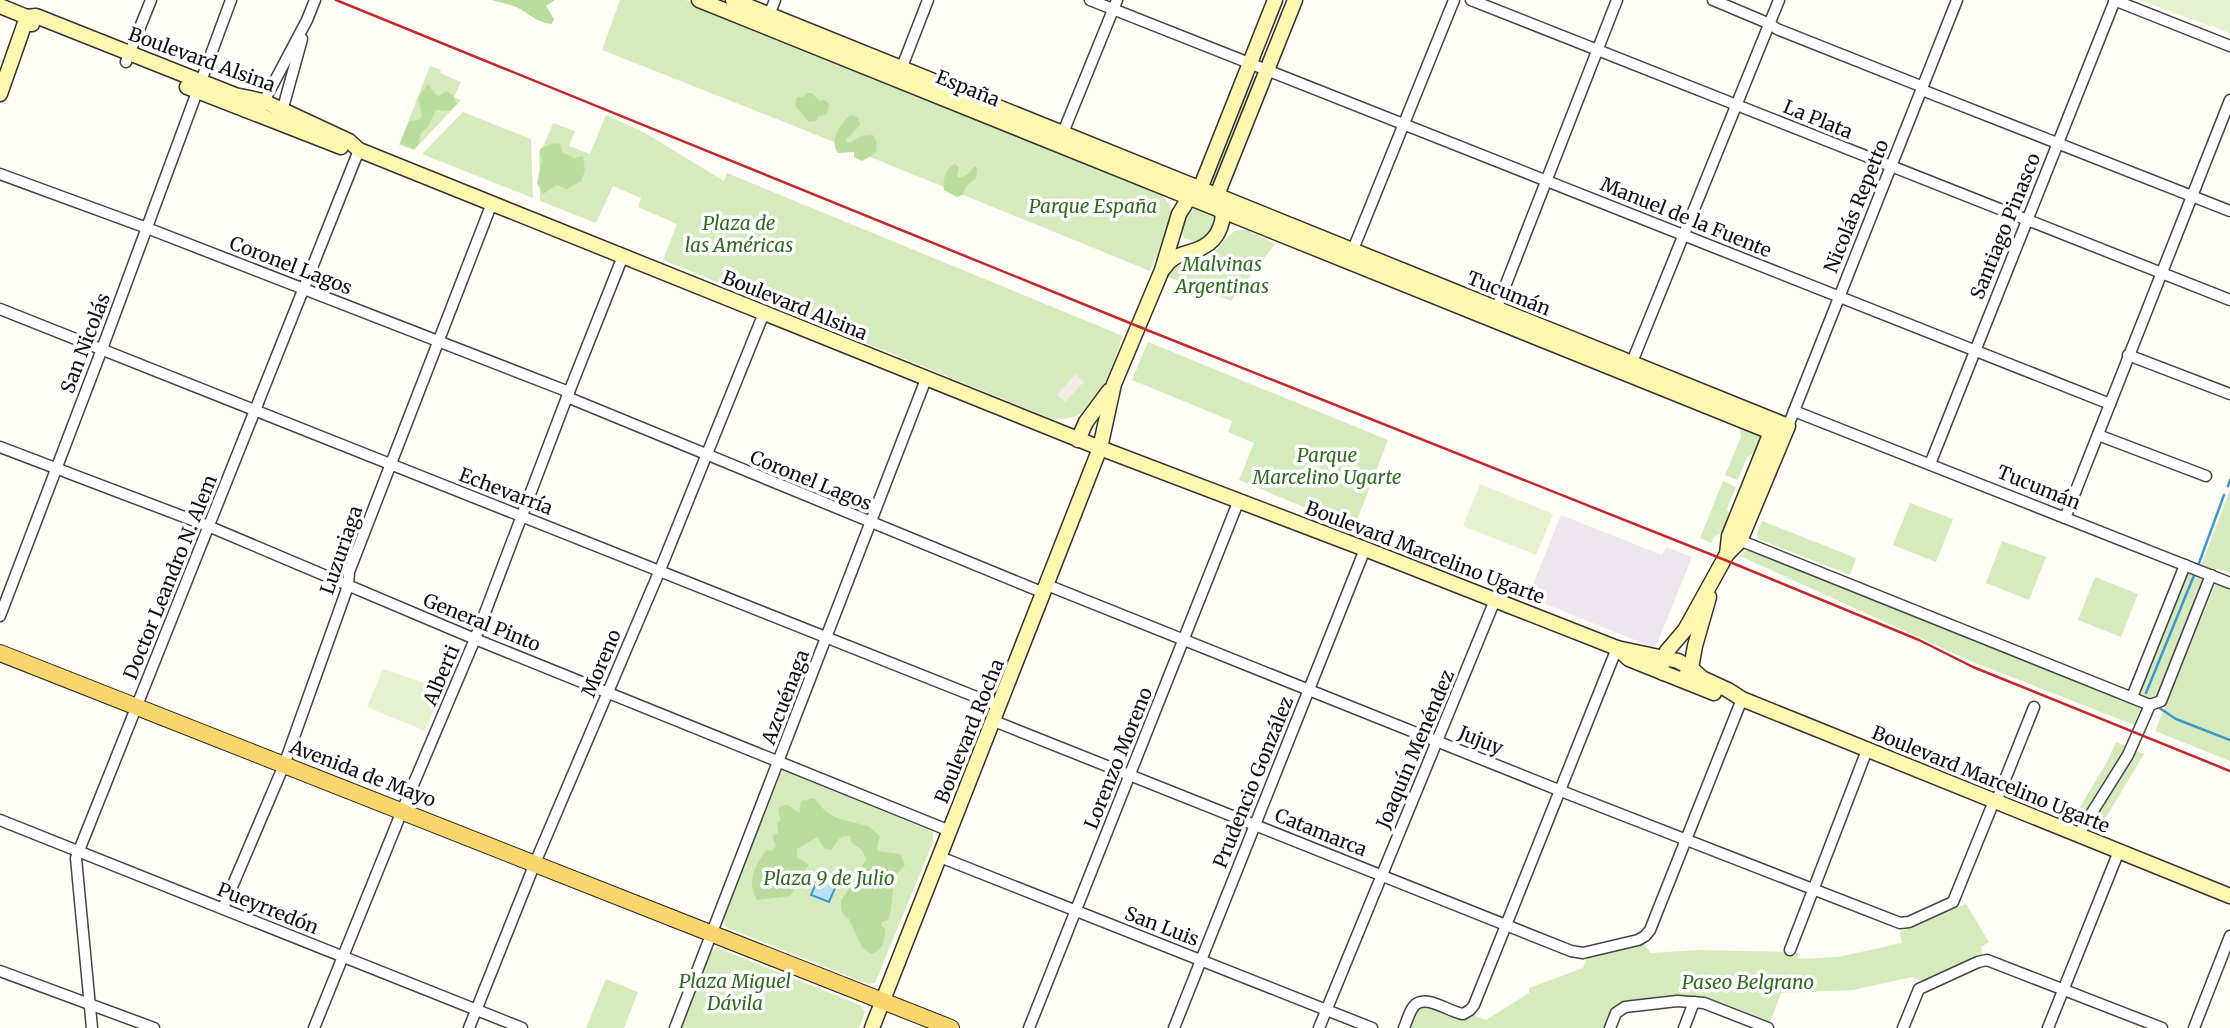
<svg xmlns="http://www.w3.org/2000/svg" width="2230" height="1028" viewBox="0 0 2230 1028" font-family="Merriweather,serif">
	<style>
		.industrial { fill: #eee6ef }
		.green { fill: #d5ebbd }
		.forest { fill: #b9dc9c }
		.pitch { fill: #e6f2cf }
		.plaza { fill: #f1ede2 }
		.water { fill: #b9e0f7; stroke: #3f96cf; stroke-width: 2 }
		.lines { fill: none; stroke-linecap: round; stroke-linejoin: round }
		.stream { stroke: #3f96cf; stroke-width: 2.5 }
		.street-casing { stroke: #444; stroke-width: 13 }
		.secondary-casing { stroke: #333; stroke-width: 17 }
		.primary-casing { stroke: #222; stroke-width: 18 }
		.street { stroke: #fff; stroke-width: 10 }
		.secondary { stroke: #fff6b0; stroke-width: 14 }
		.primary { stroke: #f9d66b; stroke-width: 16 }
		.rail { stroke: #c4262e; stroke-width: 2.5 }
		.labels { text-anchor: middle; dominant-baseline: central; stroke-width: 7; stroke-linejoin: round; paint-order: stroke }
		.street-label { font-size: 19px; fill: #111; stroke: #fff }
		.park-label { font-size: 19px; font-style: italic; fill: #2f6b1f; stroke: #fff }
	</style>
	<rect width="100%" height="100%" fill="#fffdf5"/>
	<!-- industrial -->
	<path class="industrial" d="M1561,515L1662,555L1666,547L1692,557L1656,646L1652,647L1528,597Z"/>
	<!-- green -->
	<g class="green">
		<path d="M620,0H686L1156,189C1162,195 1170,203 1172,212C1173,223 1155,259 1150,271L787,123L602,50Z"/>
		<path d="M430,66L441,70L440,73L461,82L454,97L461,100L414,150L399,145Z"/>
		<path d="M1251,76L1257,78L1216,183H1210Z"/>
		<path d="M463,112L531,139L533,198L422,154Z"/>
		<path d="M606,115L645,133L724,181L727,173L1123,336C1114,358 1102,404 1080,414C1071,419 1062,419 1052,419L663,260L677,224L638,207L641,198L613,186L596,223L540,201L539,151L544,145L553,123L575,131L569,146L590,154Z"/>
		<path d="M1202,207L1208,210L1214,218C1211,237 1203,246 1184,238L1180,229C1185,216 1187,209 1202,207Z"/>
		<path d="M1238,230H1247L1275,244L1231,301L1168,277L1174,267C1187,263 1202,265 1213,254C1223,245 1225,235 1238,230Z"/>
		<path d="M1148,342L1388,440L1354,528L1239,480L1254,443L1228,432L1232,421L1132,380Z"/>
		<path d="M1742,425L1759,433L1760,439L1755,453L1747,457L1738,480L1725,475L1741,437L1740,430L1737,428Z"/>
		<path d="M1723,481L1736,487L1727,509L1730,517L1725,530L1714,537L1711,543L1700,538Z"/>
		<path d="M2230,490V572L2201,566Z"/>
		<path d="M1910,503L1953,519L1936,562L1893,545Z"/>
		<path d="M1762,521L1856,558L1850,575L1758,539L1757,533Z"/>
		<path d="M2002,541L2046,557L2029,600L1986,583Z"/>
		<path d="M1745,551H1750L2133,701L2140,709L2134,725L1973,662L1740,556Z"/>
		<path d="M2188,571L2205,578L2157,698L2154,701L2140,698L2139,694Z"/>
		<path d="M2095,577L2138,594L2121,637L2078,620Z"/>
		<path d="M2216,583L2230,589V761L2155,731Z"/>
		<path d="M2116,742L2129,747L2083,823L2073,819L2108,760Z"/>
		<path d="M2133,749L2144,754L2099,829L2087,824Z"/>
		<path d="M782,772H788L933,832V842L875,983L868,984L728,928L724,924L723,918L778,777Z"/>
		<path d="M1966,904L1989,942L1981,947L1982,954L1923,981L1912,977L1853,990L1781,993L1770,1022C1750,1014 1729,1004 1708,999C1679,992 1644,999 1616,1006L1605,1028H1410L1417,1012L1425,1006C1442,1011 1457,1025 1474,1015L1486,1020L1529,993V988L1583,968L1587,958L1644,944L1651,953L1697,950L1797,952L1798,959L1838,957L1902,943L1900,932Z"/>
		<path d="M718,948L860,1005L865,1012L859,1028H681L710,953Z"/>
		<path d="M606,979L638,992L624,1028H586Z"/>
	</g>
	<!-- forest -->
	<g class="forest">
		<path d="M492,0H555L546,6L554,19L552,24C539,23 530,15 520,9C512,4 501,3 492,0Z"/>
		<path d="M428,84L435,94L439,96L446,91L453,96L457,104L450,111L436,110L427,128L421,133L418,145L414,149L400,144L409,121L419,120L422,116L418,98Z"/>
		<path d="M807,93H812L819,101L824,100L829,104L827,114L819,116L816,121L809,122L795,106L797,97H802Z"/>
		<path d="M850,115L858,117L860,125L845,141L850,143L861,136L873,135L877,142L876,153L862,161L854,157V152L838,153C829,139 840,125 850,115Z"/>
		<path d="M554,143L560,144L562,152L574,158L583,156L585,171L581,181L567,189L557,185L543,194L537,183L542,161L540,149Z"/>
		<path d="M955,164L959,167L957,176L959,178L967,175L975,166L977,168L976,178L966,186L963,195L957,197L944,190C942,180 946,168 955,164Z"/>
		<path d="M814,798L825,811L839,819L868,826L880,836L877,846L878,851L900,854L905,865L894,877L891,909L888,920L882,922L881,925L885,929C885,940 883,950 871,954L862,947L849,919C840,915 841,909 841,900C851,890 847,887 852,879C857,872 862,867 866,859L862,850L851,842L850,836C838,834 838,842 831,850L824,848L817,837L797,849V857L809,865L803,873L796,872L788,884L794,890L790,896L757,900C746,881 755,867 766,850L771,851L776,846L772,836L778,833L777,823L781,820L778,810L781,806L788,805L799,813L801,801Z"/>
	</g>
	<!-- pitch -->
	<g class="pitch">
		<path d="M2139,0H2230V33Z"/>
		<path d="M1480,484L1553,514L1536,555L1463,526Z"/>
		<path d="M383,669L443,689L425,731L367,707Z"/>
	</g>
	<!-- plaza -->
	<path class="plaza" d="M1075,374L1084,382L1065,402L1057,395Z"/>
	<!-- water -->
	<path class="water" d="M821,872L839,879L829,902L811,895Z"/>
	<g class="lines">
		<!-- stream -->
		<g class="stream">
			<path d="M2228,486L2230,480"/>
			<path d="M2199,563L2224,495"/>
			<path d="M2146,693L2195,573"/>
			<path d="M2158,707L2176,719L2230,740"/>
		</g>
		<!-- street casing -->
		<g class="street-casing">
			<g id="street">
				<path d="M1090,0L2110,404"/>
				<path d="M1471,0L2230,300"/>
				<path d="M1713,0L1770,24L1777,29L1923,87"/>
				<path d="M2114,0L2230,46"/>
				<path d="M767,20L775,0"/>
				<path d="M126,62L151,0"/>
				<path d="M900,72L928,0"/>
				<path d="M1922,90L2230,211"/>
				<path d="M261,107L307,20L315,0"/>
				<path d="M281,115L302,39"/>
				<path d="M1060,140L1117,0"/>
				<path d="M0,174L147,228L569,392"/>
				<path d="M1350,257L1454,0"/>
				<path d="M0,309L999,706"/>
				<path d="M1495,312L1617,0"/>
				<path d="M2128,355L2230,394"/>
				<path d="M1630,367L1779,0"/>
				<path d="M567,397L1044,593"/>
				<path d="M1794,411L2230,583"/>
				<path d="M1771,432L1788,426L1794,411L1957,0"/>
				<path d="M2098,435L2206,476"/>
				<path d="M0,447L208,526L475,639L950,831"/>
				<path d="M1930,464L2115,0"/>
				<path d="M2065,518L2230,100"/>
				<path d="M1734,538L2150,705"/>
				<path d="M1047,585L1561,791L1900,923L1909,922L1953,902L1994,801"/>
				<path d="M0,616L102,349L231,0"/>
				<path d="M2132,697L2185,565"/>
				<path d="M994,721L1571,951L1583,953L1638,940L1645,936L1650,930L1742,699"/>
				<path d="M1996,802L2034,707"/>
				<path d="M0,820L522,1028"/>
				<path d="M2078,835L2128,755L2150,705L2161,701L2211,575"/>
				<path d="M940,857L1372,1028"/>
				<path d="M223,908L284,765L348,586L349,572L492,203"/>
				<path d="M1790,950L1867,750"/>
				<path d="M0,971L154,1028"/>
				<path d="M92,1028L76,858L359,150"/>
				<path d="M314,1028L402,811L475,639L567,397L623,256"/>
				<path d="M469,1028L535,863L660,570L764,313"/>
				<path d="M675,1028L926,379"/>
				<path d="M1029,1028L1239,500"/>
				<path d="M1174,1028L1365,549"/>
				<path d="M1319,1028L1495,600"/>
				<path d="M1404,1028C1407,1021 1409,1012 1414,1006C1425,993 1449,1012 1463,1014L1470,1010L1474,1005L1617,648"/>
				<path d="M1610,1028L1616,1013L1625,1007L1677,1001L1704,1003L1768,1028"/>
				<path d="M1684,1028L1694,1002"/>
				<path d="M1903,1028L1919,989L1978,962L1987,960L2162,1028"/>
				<path d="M2048,1028L2119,851"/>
				<path d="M2194,1028L2230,936"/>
			</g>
		</g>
		<!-- secondary casing -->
		<g class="secondary-casing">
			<g id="secondary">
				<path d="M699,0L1771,432L1729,536L1727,554"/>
				<path d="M733,0L1788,426L1740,541L1727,554L1685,630L1667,651L1661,667L1663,673"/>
				<path d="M0,6L27,17L32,24"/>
				<path d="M27,17L36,16L235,95L263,101L349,141L359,150L1100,448L1365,549L1617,648L1678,661L1691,668L1702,678L1728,690L1742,699L2230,896"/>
				<path d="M187,87L341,147"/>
				<path d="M0,94L27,17"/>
				<path d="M1217,195L1295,0"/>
				<path d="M1164,268C1174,252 1188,255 1203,247C1219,239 1227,218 1220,203"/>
				<path d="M1078,440L1086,422L1109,391"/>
				<path d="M1617,648L1629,659L1714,693"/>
				<path d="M1686,675L1691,668L1695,646L1709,597"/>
				<path d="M872,1028L1100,448L1114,384L1162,270L1179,214L1189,198L1200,189L1275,0"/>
			</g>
		</g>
		<!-- primary casing -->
		<g class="primary-casing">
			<path id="primary" d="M0,653L951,1028"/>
		</g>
		<!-- street -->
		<use href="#street" class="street"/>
		<!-- secondary -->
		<use href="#secondary" class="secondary"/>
		<!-- primary -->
		<use href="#primary" class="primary"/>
		<!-- rail -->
		<path class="rail" d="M336,0L1147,330L1725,560L1919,640L1973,667L2230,771"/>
	</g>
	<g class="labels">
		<!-- street labels -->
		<g class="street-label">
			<text transform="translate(202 59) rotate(20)">Boulevard Alsina</text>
			<text transform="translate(968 88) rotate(22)">España</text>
			<text transform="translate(1818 119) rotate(22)">La Plata</text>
			<text transform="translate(1856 206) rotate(-68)">Nicolás Repetto</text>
			<text transform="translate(1686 217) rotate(22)">Manuel de la Fuente</text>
			<text transform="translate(2005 226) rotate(-68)">Santiago Pinasco</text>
			<text transform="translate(291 265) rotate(21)">Coronel Lagos</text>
			<text transform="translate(1509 293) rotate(22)">Tucumán</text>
			<text transform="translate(795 305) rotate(22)">Boulevard Alsina</text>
			<text transform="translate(85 343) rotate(-69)">San Nicolás</text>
			<text transform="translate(811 480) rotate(22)">Coronel Lagos</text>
			<text transform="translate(2039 487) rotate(22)">Tucumán</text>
			<text transform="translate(506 491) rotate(21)">Echevarría</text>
			<text transform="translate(341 550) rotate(-71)">Luzuriaga</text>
			<text transform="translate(1425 552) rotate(21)">Boulevard Marcelino Ugarte</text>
			<text transform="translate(170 577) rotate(-68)">Doctor Leandro N. Alem</text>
			<text transform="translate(482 622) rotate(22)">General Pinto</text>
			<text transform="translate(601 663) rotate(-67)">Moreno</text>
			<text transform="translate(441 675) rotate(-67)">Alberti</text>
			<text transform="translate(785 697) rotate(-69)">Azcuénaga</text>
			<text transform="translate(969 731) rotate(-68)">Boulevard Rocha</text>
			<text transform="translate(1481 740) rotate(22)">Jujuy</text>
			<text transform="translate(1415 749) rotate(-67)">Joaquín Menéndez</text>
			<text transform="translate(1118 758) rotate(-68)">Lorenzo Moreno</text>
			<text transform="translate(363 773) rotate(21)">Avenida de Mayo</text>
			<text transform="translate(1991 779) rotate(22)">Boulevard Marcelino Ugarte</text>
			<text transform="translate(1253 782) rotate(-68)">Prudencio González</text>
			<text transform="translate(1321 832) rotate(22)">Catamarca</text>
			<text transform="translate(268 908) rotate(22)">Pueyrredón</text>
			<text transform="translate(1162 926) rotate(21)">San Luis</text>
		</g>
		<!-- park labels -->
		<g class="park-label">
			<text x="1093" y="206">Parque España</text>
			<text x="739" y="223">Plaza de<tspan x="739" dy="22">las Américas</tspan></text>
			<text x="1222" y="264">Malvinas<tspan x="1222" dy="22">Argentinas</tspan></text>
			<text x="1327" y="455">Parque<tspan x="1327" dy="22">Marcelino Ugarte</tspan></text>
			<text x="829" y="878">Plaza 9 de Julio</text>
			<text x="735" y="981">Plaza Miguel<tspan x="735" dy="22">Dávila</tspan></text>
			<text x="1748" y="982">Paseo Belgrano</text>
		</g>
	</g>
</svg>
